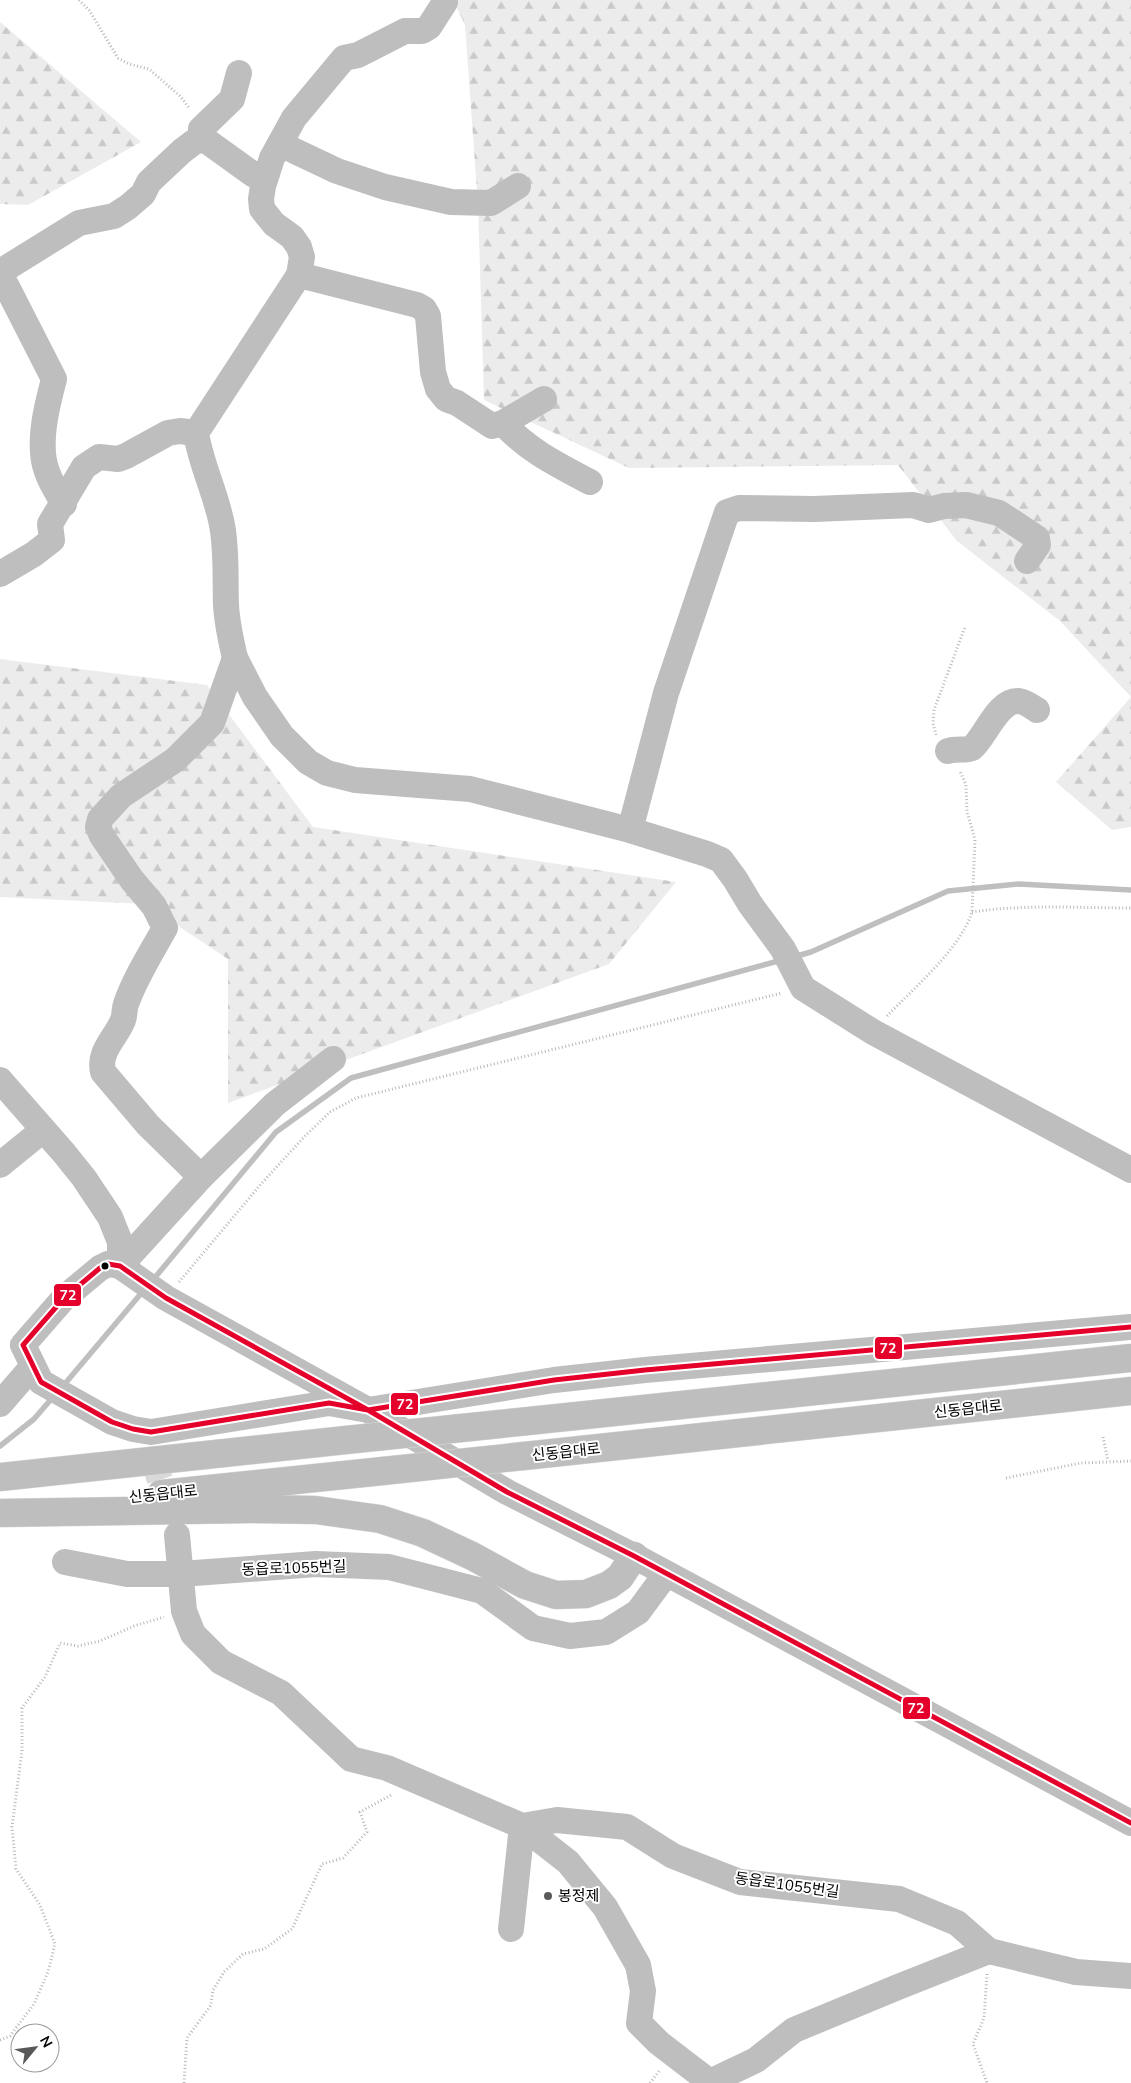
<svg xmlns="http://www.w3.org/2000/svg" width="1131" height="2083" viewBox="0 0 1131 2083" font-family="'Nunito Sans','Noto Sans KR',sans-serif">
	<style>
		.forest { fill: url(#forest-firs) }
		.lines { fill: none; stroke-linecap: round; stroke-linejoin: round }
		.stream { stroke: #bfbfbf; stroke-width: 5.5 }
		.minor-tunnel { stroke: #d9d9d9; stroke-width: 26; stroke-dasharray: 26 13; stroke-linecap: butt }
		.major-casing { stroke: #dbdbdb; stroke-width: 29 }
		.path { stroke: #b9b9b9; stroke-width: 3; stroke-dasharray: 1 2.5; stroke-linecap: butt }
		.minor { stroke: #bebebe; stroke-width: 26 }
		.major { stroke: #bebebe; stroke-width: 28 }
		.major-bridge-casing { stroke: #dbdbdb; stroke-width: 29; stroke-linecap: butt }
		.major-bridge { stroke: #bebebe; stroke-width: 28 }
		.bus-1-casing { stroke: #fff; stroke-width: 9 }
		.bus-1 { stroke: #e4002b; stroke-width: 5 }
		.bus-dot { fill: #000; stroke: #fff; stroke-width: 2 }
		.poi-dot { fill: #595959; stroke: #fff; stroke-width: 2 }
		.labels { text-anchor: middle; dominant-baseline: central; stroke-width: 4; stroke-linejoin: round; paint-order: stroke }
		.street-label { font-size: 15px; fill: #000; stroke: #fff }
		.poi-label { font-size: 15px; fill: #000; stroke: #fff; text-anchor: start }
		.line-badge { stroke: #fff; stroke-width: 2 }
		.badge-label { font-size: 14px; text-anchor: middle; font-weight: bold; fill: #fff }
	</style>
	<defs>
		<pattern id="forest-firs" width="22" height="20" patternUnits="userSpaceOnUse" patternTransform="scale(1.25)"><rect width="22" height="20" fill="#ececec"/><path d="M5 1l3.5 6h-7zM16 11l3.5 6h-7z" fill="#c9c9c9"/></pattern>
	</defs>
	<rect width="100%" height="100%" fill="#fff"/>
	<!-- forest -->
	<g class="forest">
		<path d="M453,0H1131V827L1112,830L1056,782L1131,697L1060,621L957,541L898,465L629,468L484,400L478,205L465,25Z"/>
		<path d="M0,22L141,142L28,205L0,204Z"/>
		<path d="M0,659L207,685L313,827L676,882L609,964L228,1103V959L145,904L0,897Z"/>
	</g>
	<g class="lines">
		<!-- stream -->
		<g class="stream">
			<path d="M793,957L811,952L948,891L1019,884L1131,890"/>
			<path d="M152,1281L276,1132L351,1078L782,960"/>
			<path d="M63,1386L144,1290"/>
			<path d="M0,1446L34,1419L53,1397"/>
		</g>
		<!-- minor-tunnel -->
		<path class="minor-tunnel" d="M152,1455L171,1515"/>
		<!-- major casing -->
		<g class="major-casing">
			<g id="major">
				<path d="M500,1424L1131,1358"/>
				<path d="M524,1456L1131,1391"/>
				<path d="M0,1477L346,1440"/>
				<path d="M161,1494L383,1471"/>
				<path d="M0,1513L252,1509L316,1510L380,1519L423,1533L472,1556L525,1585L556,1595L586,1594L609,1585L620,1577L634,1556"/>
			</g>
		</g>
		<!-- path -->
		<g class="path">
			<path d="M79,0L89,10L118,58L129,64L149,69L180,96L190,109"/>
			<path d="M936,735L933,723L934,710L965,627"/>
			<path d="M972,912C1025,904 1078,908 1131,908"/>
			<path d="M887,1016C915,987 960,949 972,912L975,839L967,812L966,785L960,771"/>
			<path d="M179,1282L261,1184L305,1136L330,1112L356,1098L782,993"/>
			<path d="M1103,1437L1108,1461"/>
			<path d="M1006,1478L1081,1463L1131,1461"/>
			<path d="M987,1974L984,2018L973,2044L987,2083"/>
			<path d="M0,2040L10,2036L34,2004L48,1972L55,1944L40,1905L16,1869L12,1827L22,1751V1708L45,1677L60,1643L78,1646L100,1641L134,1626L164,1617"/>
			<path d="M184,2083L187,2038L211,2005L213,1990L224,1972L243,1954L264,1949L292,1929L322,1864L343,1858L367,1832L360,1812L393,1794"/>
			<path d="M650,2083L660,2070"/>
		</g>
		<!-- minor -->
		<g class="minor">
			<path d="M239,73L232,99L201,129L204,139L254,175L267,173"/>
			<path d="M280,144L337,171L385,187L451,202L491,203L518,186"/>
			<path d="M0,272L79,223L114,216L128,207L143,194L149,182L182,151L194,142L204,139"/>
			<path d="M299,275L302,257L299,247L292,237L274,224L262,209L261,199L263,186L272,158L294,118L344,58L358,55L405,31H422L429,27L445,2"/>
			<path d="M0,279L6,285L54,379C48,402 41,429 43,453C44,472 55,489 64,504"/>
			<path d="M503,423C527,450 558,465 590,482"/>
			<path d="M0,574L34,554L52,540L50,524L84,467L99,457L118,459L126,456L168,433L180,431L196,433"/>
			<path d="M235,658C231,641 227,623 226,605C225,579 227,551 222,525C216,493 201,465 196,433L299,275L417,305L424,309L428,316L433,372L438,389L446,399L457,403L492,426L503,423L544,399"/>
			<path d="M948,751C957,748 965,751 972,748C986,736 998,699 1019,701C1026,702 1032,707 1037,710"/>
			<path d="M630,830L666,693L727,512L739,508L814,509L913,505L929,510L944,506L966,505L999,513L1037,538L1038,545L1027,561"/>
			<path d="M0,1080L64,1153L84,1178L110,1217L120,1242V1266"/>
			<path d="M0,1165L43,1130"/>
			<path d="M201,1177L148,1125L103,1072C98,1051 116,1038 123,1020C125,1015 124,1009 126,1004C135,978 151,953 165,928L154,906L132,880L102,836L98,827L100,819L121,796L175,760L212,723L235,658L255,697L282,736L308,762L327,773L355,780L470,789L630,830L707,854L721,860L735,879L750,904L783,949L803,988L873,1032L1131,1170"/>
			<path d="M120,1266L201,1177L275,1104L333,1059"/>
			<path d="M1131,1327L645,1370L554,1380L368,1410L329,1403L151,1432L133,1429L112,1422L41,1382L23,1345L64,1298L100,1268L108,1264L120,1266L166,1298L368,1410L507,1492L634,1556L1131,1823"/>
			<path d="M0,1404L33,1366"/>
			<path d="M177,1535L184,1611L193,1634L221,1662L281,1693L351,1759L387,1768L522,1826L557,1820L627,1827L673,1856L740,1882L899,1899L957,1923L989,1951L1076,1972L1131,1976"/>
			<path d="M65,1562L127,1574H181L316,1564L389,1567L482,1591L533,1628L570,1636L606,1632L638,1612L666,1574"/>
			<path d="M522,1826L568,1862L605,1907L638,1965L643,1991L639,2023L659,2043L710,2082"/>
			<path d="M511,1929L522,1826"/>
			<path d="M710,2082L756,2060L794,2030L898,1987L989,1951"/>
		</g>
		<!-- major -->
		<use href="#major" class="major"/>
		<!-- major-bridge casing -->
		<g class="major-bridge-casing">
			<g id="major-bridge">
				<path d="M346,1440L500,1424"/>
				<path d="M383,1471L524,1456"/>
			</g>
		</g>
		<!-- major-bridge -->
		<use href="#major-bridge" class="major-bridge"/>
		<!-- bus-1 casing -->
		<g class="bus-1-casing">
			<path id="bus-1" d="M1131,1327L645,1370L554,1380L368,1410L329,1403L151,1432L133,1429L112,1422L41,1382L23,1345L64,1298L100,1268L108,1264L120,1266L166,1298L368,1410L507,1492L634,1556L1131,1823"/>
		</g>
		<!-- bus-1 -->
		<use href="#bus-1" class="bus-1"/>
	</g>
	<!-- markers -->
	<circle class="bus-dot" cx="105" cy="1266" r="4.5"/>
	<circle class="poi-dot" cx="548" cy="1896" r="5"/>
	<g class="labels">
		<!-- street labels -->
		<g class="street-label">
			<text transform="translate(968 1409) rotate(-6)">신동읍대로</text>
			<text transform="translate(566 1452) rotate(-6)">신동읍대로</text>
			<text transform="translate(163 1494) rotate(-6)">신동읍대로</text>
			<text transform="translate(294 1568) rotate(-2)">동읍로1055번길</text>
			<text transform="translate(787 1885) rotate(8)">동읍로1055번길</text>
		</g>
		<!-- poi labels -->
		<g class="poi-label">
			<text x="558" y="1896">봉정제</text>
		</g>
	</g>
	<g class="line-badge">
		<rect x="53" y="1283" width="29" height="24" rx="5" fill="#e4002b"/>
		<rect x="874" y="1336" width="29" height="24" rx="5" fill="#e4002b"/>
		<rect x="390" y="1392" width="29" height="24" rx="5" fill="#e4002b"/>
		<rect x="902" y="1696" width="29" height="24" rx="5" fill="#e4002b"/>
	</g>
	<g class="badge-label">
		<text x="68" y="1300">72</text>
		<text x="888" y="1353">72</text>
		<text x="405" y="1409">72</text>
		<text x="916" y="1713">72</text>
	</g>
	<!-- north arrow -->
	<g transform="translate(35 2048) rotate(61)"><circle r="24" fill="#ffffff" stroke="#999999"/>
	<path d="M0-4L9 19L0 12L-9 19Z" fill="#595959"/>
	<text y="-8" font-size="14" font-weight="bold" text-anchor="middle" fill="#000000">N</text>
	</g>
</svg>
